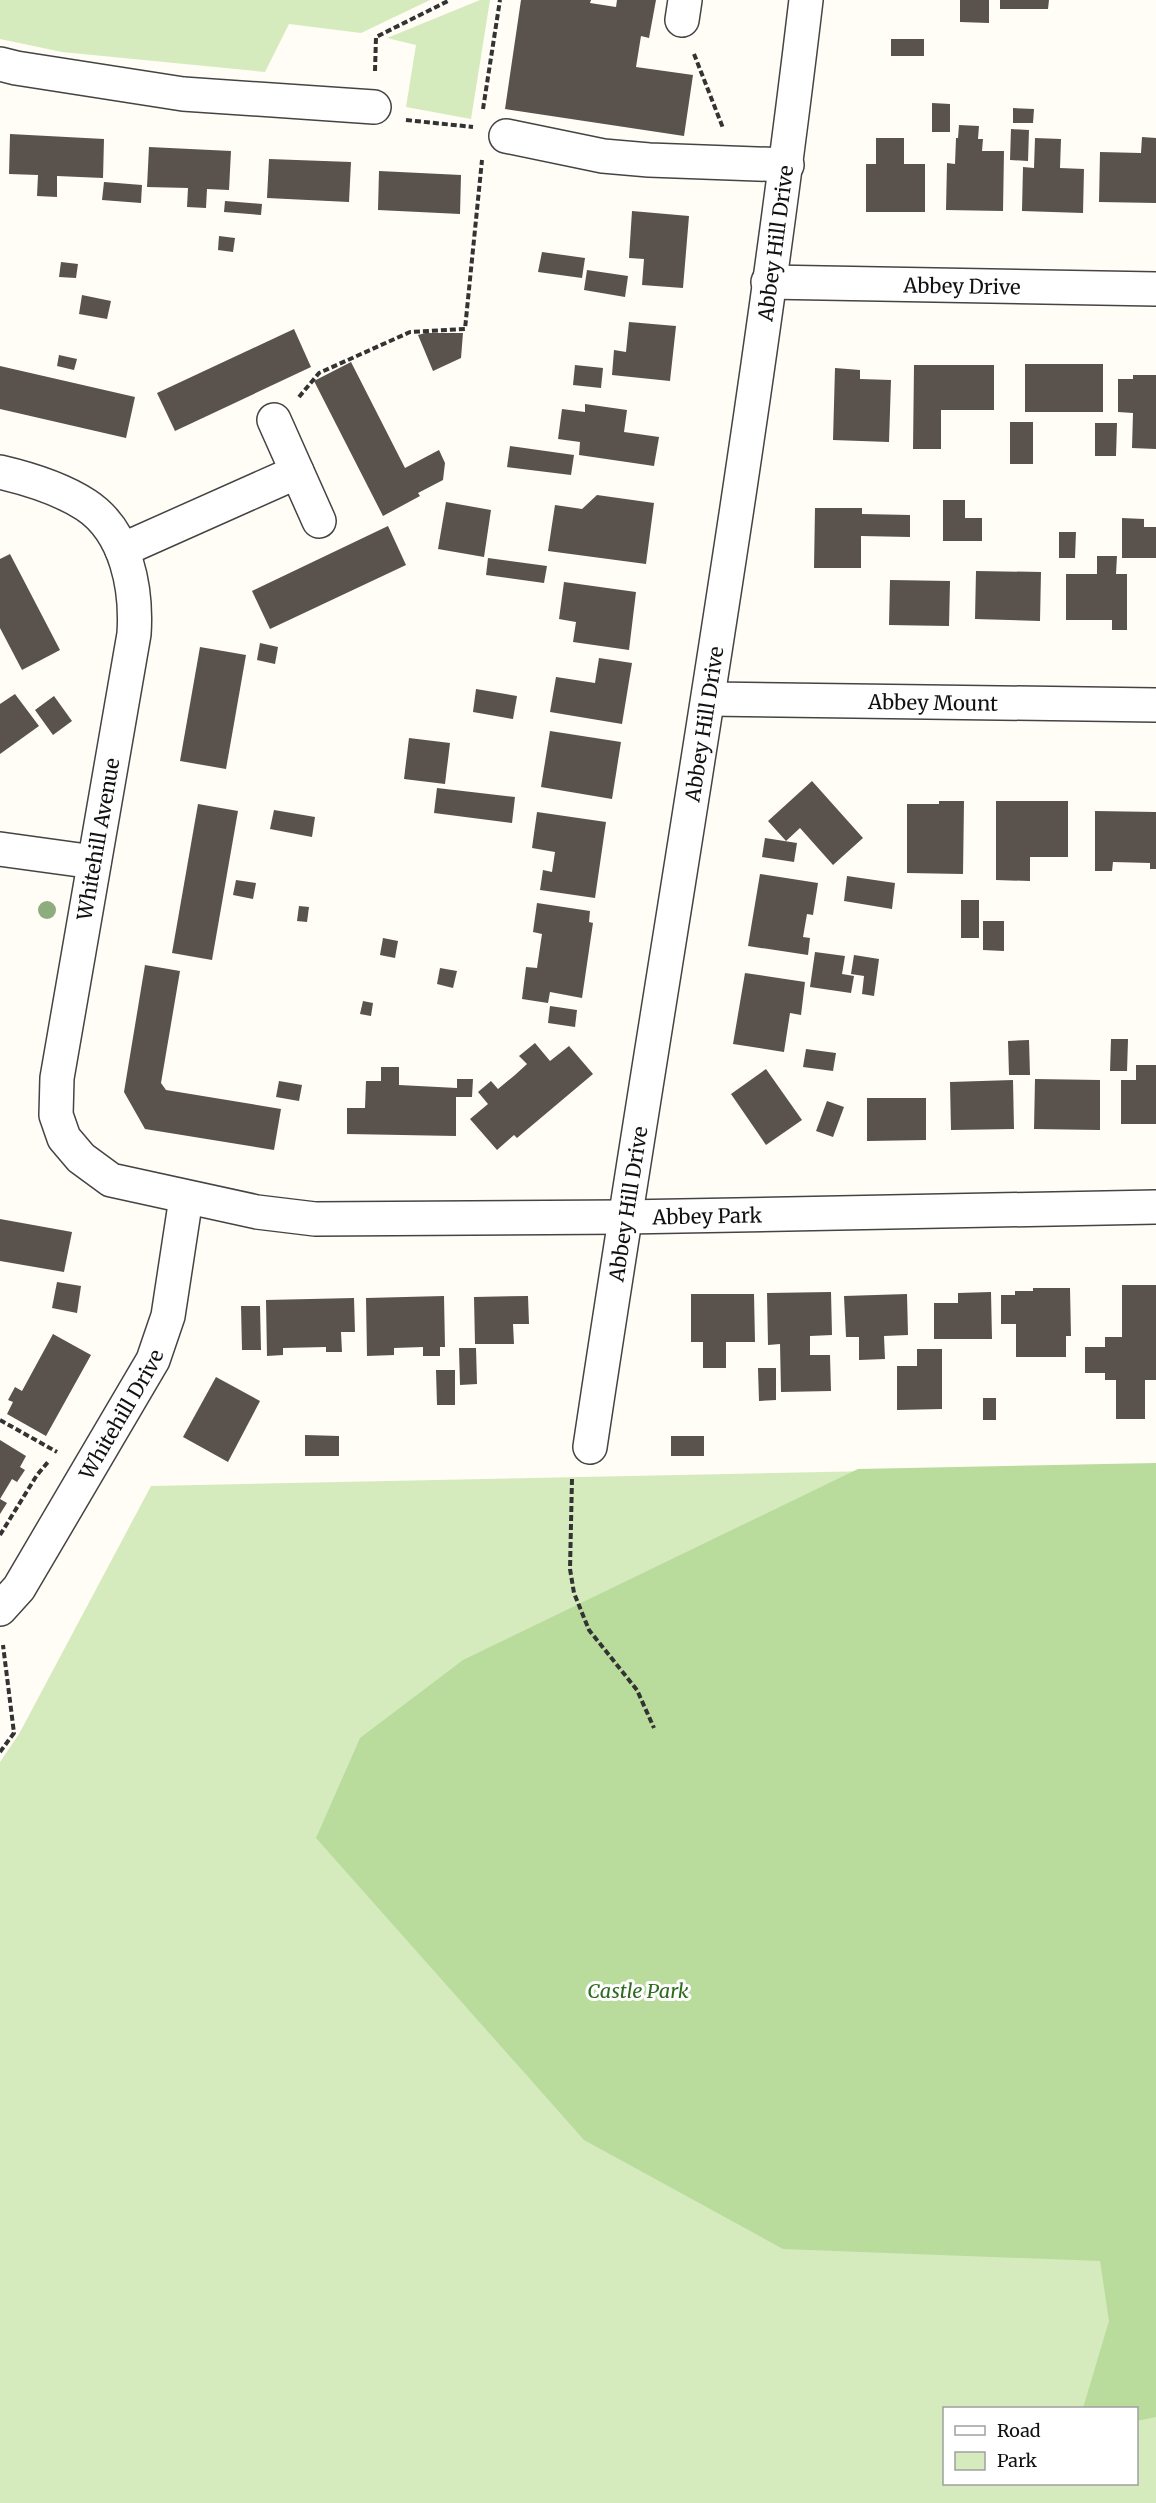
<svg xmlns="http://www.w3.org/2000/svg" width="1156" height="2503" viewBox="0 0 1156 2503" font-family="Merriweather,serif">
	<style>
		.green { fill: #d5ebbd; fill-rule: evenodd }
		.forest { fill: #b9dc9c }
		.building { fill: #5a524d }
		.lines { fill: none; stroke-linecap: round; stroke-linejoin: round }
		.minor-casing { stroke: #444; stroke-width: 36 }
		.path { stroke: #333; stroke-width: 4; stroke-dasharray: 6 3; stroke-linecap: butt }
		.minor { stroke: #fff; stroke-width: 33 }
		.tree { fill: #8dad7f }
		.labels { text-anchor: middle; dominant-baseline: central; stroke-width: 6; stroke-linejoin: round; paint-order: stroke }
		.street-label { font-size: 20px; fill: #111; stroke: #fff }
		.park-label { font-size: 20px; font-style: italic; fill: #2f6b1f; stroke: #fff }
	</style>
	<rect width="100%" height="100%" fill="#fffdf5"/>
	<!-- green -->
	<g class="green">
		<path d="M0,0H430L361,33L289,24L265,72L62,52L0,39Z"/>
		<path d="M480,0H490L471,119L406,107L416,45L387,38Z"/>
		<path d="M1156,1465V2503H0V1762L19,1734L151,1486ZM944,2408H1136V2484H944Z"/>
	</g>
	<!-- forest -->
	<path class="forest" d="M1156,1463V2417L1137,2421L1136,2408H1083L1109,2321L1100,2261L783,2249L584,2140L316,1838L360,1738L463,1660L858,1469Z"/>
	<!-- building -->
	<g class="building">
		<path d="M521,0H591L590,3L616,7L617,0H656L649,38L641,36L636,67L693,75L684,136L505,109Z"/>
		<path d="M960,0H989V23L960,22Z"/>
		<path d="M1000,0H1049L1048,9H1000Z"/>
		<rect x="891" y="39" width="33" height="17"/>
		<path d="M932,103L950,104V132H932Z"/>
		<path d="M1013,108L1034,109L1033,123H1013Z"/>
		<path d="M959,125L979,126L978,139H983L982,151H1004L1003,211L946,210L947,163L955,164L956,138H958Z"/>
		<path d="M1011,129L1029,130L1028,161L1010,160Z"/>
		<path d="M10,134L104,139L103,178L57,176V197L37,196L38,175L9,174Z"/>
		<path d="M1142,137L1156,138V203L1099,202L1100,152L1141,153Z"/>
		<path d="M876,138H904V164H925V212H866V164H876Z"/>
		<path d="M1035,138L1061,139L1060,168L1084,169L1083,213L1022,211L1023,167L1034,168Z"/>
		<path d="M149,147L231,151L229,190L207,189L206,208L187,207L188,188L147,187Z"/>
		<path d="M269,159L351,162L349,202L267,198Z"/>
		<path d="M379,171L461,175L460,214L378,210Z"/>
		<path d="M104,182L142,185L141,203L102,200Z"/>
		<path d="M225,201L262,204L261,215L224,212Z"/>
		<path d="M632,211L689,216L683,288L642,285L644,259L629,258Z"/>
		<path d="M219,236L235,238L233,252L218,250Z"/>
		<path d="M542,252L585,258L582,278L538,272Z"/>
		<path d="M61,262L78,264L76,278L59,277Z"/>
		<path d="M587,270L628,276L625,297L584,290Z"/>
		<path d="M82,295L111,301L107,319L79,314Z"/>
		<path d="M629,322L676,326L670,381L612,375L614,350L626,352Z"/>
		<path d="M294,329L311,367L175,431L157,393Z"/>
		<path d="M425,333H463L461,358L433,371L418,335Z"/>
		<path d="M59,355L77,359L74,370L57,366Z"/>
		<path d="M351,362L405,468L439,450L445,463L443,480L418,493L420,496L383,516L314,381Z"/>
		<rect x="1025" y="364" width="78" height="48"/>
		<path d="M575,365L603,368L601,388L573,385Z"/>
		<path d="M914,365H994V410H941V449H913Z"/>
		<path d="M0,366L135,397L126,438L0,409Z"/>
		<path d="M835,368L860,370V379L891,380L889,442L833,440Z"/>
		<path d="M1133,375H1156V449L1132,448L1133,413L1118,412V379H1133Z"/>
		<path d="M585,404L627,410L624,432L659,437L654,466L579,455L580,442L558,439L562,409L585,412Z"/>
		<rect x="1010" y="422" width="23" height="42"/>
		<path d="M1095,423H1117L1116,456H1095Z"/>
		<path d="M510,446L574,455L571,475L507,467Z"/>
		<path d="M597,495L654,503L646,564L548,551L555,505L582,509Z"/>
		<path d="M943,500H965V518H982V541H943Z"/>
		<path d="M446,502L491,510L484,557L438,549Z"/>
		<path d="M815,508H862V514L910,515V537L861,536V568H814Z"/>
		<path d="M1122,518L1144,519V527H1156V558H1122Z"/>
		<path d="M388,526L406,565L270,629L252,591Z"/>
		<path d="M1059,532H1076L1075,558H1059Z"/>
		<path d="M10,554L60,650L22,670L0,628V559Z"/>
		<path d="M1097,556H1117L1116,574H1127V630H1112V620H1066V574H1097Z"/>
		<path d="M488,558L547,566L544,583L486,575Z"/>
		<path d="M976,571L1041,572L1040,621L975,619Z"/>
		<path d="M890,580L950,581L949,626L889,625Z"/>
		<path d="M564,582L636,592L629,650L573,642L576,622L559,619Z"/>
		<path d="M260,643L278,647L275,664L257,660Z"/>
		<path d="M200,647L246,655L226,769L180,761Z"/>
		<path d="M599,658L632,663L622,724L550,712L556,677L595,683Z"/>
		<path d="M476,689L517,696L513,719L473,712Z"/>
		<path d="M15,694L39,726L0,754V704Z"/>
		<path d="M54,696L72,721L53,735L35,710Z"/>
		<path d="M550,731L621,742L612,799L541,787Z"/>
		<path d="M409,738L450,743L445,784L404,779Z"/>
		<path d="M812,781L863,838L833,865L800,828L786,841L768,821Z"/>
		<path d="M437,788L515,797L512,823L434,813Z"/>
		<path d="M939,801H964L963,874L907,873V804H939Z"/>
		<path d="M996,801H1068V857H1030V881L996,880Z"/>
		<path d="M198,804L238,811L212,960L172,953Z"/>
		<path d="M274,810L315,817L312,837L270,829Z"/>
		<path d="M1095,811L1156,812V869H1150V863L1113,862L1112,871H1095Z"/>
		<path d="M537,812L606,822L595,898L540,890L543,870L552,872L555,852L532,848Z"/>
		<path d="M765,838L797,843L794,862L762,857Z"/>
		<path d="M760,874L818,883L813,915L807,914L803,937L810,938L808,955L748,946Z"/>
		<path d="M847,876L895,883L892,909L844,901Z"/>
		<path d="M236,880L256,883L253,899L233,895Z"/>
		<rect x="961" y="900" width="18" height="38"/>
		<path d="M537,903L590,911L589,922L593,923L582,998L550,992L548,1003L522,999L526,967L537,968L542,934L533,932Z"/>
		<path d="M299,906L309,907L307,922L297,921Z"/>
		<path d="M983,921H1004V951L983,950Z"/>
		<path d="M383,938L398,941L395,958L380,955Z"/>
		<path d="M815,952L845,956L842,974L854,976L851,993L810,987Z"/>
		<path d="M854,955L879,959L874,996L862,994L864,976L851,974Z"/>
		<path d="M145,965L180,971L161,1083L166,1090L281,1109L274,1150L145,1129L124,1092Z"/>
		<path d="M440,968L457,971L453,988L437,984Z"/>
		<path d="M745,973L805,982L801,1015L790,1013L784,1052L733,1044Z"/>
		<path d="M363,1001L373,1003L371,1016L360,1014Z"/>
		<path d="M550,1006L577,1010L575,1027L548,1023Z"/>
		<path d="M1111,1039H1128L1127,1071H1110Z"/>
		<path d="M1029,1040L1030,1075H1009L1008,1041Z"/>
		<path d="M535,1043L550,1061L569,1046L593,1074L517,1138L514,1135L497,1150L470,1119L488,1104L478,1092L491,1081L498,1089L515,1075L527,1064L519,1056Z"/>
		<path d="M806,1049L836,1053L833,1071L803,1067Z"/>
		<path d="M1136,1065H1156V1124H1121V1080H1136Z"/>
		<path d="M381,1067H399V1085L457,1088V1079H473L472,1097H456V1136L347,1134V1108H365L366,1081H381Z"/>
		<path d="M766,1069L802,1120L766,1145L731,1094Z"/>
		<path d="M1035,1079L1100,1080V1130L1034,1129Z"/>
		<path d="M1013,1080L1014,1129L951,1130L950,1082Z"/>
		<path d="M279,1081L302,1085L299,1101L276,1097Z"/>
		<path d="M867,1098H926V1140L867,1141Z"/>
		<path d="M827,1101L844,1107L833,1137L816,1131Z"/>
		<path d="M0,1219L72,1232L64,1272L0,1261Z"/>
		<path d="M57,1282L81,1286L77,1313L52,1308Z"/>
		<path d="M1122,1285H1156V1380H1145V1419H1116V1380H1105V1373H1085V1347H1105V1337H1122Z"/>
		<path d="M1033,1288H1070L1071,1336H1066V1357H1016V1324H1001V1295H1015V1291H1033Z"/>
		<path d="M831,1292L832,1335L810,1336V1355H830L831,1391L781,1392L780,1344L768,1345L767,1293Z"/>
		<path d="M991,1292L992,1339H934V1303H958V1293Z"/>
		<path d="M691,1294H754L755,1342H726V1368H703V1342H691Z"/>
		<path d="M907,1294L908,1335L884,1336L885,1359L859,1360V1337H846L844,1296Z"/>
		<path d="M444,1296L445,1347H440V1356H423V1347L394,1348V1355L367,1356L366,1298Z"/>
		<path d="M528,1296L529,1324H513L514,1344H475L474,1297Z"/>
		<path d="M354,1298L355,1332H341L342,1352H326V1347L283,1348V1355L267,1356L266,1300Z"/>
		<path d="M241,1306H260L261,1350H242Z"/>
		<path d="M53,1334L91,1355L46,1436L7,1414L13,1402L8,1400L15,1387L22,1391Z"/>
		<path d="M459,1348H476L477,1384L460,1385Z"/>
		<path d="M917,1349H942V1409L897,1410V1366H917Z"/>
		<path d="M758,1368H776V1400L759,1401Z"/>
		<path d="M436,1370H455V1405H437Z"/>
		<path d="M216,1377L260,1401L228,1462L183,1437Z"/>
		<rect x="983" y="1398" width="13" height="22"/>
		<path d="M305,1435L339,1436V1456H305Z"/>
		<rect x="671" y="1436" width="33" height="20"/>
		<path d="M0,1440L26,1456L20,1467L25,1470L17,1482L12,1479L0,1499L7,1503L0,1514Z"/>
	</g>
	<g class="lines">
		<!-- minor casing -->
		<g class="minor-casing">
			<g id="minor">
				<path d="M682,20L685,0"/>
				<path d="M0,64L16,68L183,94L374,107"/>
				<path d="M506,136L603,156L649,160L787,165"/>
				<path id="s1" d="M768,282L1156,289"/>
				<path d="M274,420L319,521"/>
				<path id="s2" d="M0,472C30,479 60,488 86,505C127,532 137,589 134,634L57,1078L56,1115L64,1138L81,1158L111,1180L257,1212L315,1219L625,1217L1156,1207"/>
				<path d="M122,550L297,472"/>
				<path id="s3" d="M709,699L1156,705"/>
				<path d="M0,849L94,862"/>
				<path id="s4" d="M590,1447C662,965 749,484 806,0"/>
				<path id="s5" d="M0,1609L19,1588L153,1360L168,1316L186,1198"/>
			</g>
		</g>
		<!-- path -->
		<g class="path">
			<path d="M694,54L723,128"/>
			<path d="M375,71L376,37L450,0"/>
			<path d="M483,109L500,0"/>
			<path d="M406,120L473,127"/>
			<path d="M299,397L319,373L410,332L465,329L482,160"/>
			<path d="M0,1420L57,1452"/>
			<path d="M572,1479L570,1569L574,1593L589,1630L637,1690L654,1728"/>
			<path d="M0,1535L37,1475L48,1462"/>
			<path d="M0,1752L14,1733L3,1645"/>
		</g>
		<!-- minor -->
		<use href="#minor" class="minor"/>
	</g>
	<!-- trees -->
	<circle class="tree" cx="47" cy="910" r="9"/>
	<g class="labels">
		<!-- street labels -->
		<g class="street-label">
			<text stroke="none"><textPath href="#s4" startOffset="1218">Abbey Hill Drive</textPath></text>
			<text stroke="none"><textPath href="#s1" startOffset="194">Abbey Drive</textPath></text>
			<text stroke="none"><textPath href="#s3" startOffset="224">Abbey Mount</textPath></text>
			<text stroke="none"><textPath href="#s4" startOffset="732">Abbey Hill Drive</textPath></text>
			<text transform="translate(98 839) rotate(-80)">Whitehill Avenue</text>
			<text stroke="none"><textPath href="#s4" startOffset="246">Abbey Hill Drive</textPath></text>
			<text stroke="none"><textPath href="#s2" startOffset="1412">Abbey Park</textPath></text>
			<text stroke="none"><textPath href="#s5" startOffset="230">Whitehill Drive</textPath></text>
		</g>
		<!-- park labels -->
		<g class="park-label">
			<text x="638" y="1990">Castle Park</text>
		</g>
	</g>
	<!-- legend -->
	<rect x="943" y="2407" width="195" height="78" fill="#ffffff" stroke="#a0a0a0" stroke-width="1.5"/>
	<rect x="955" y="2426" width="30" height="9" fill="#ffffff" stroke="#a0a0a0" stroke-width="1.5"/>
	<text x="997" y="2437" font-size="18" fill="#111111">Road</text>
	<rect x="955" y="2452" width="30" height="18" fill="#d5ebbd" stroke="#a0a0a0" stroke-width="1.5"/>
	<text x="997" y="2467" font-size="18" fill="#111111">Park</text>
</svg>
